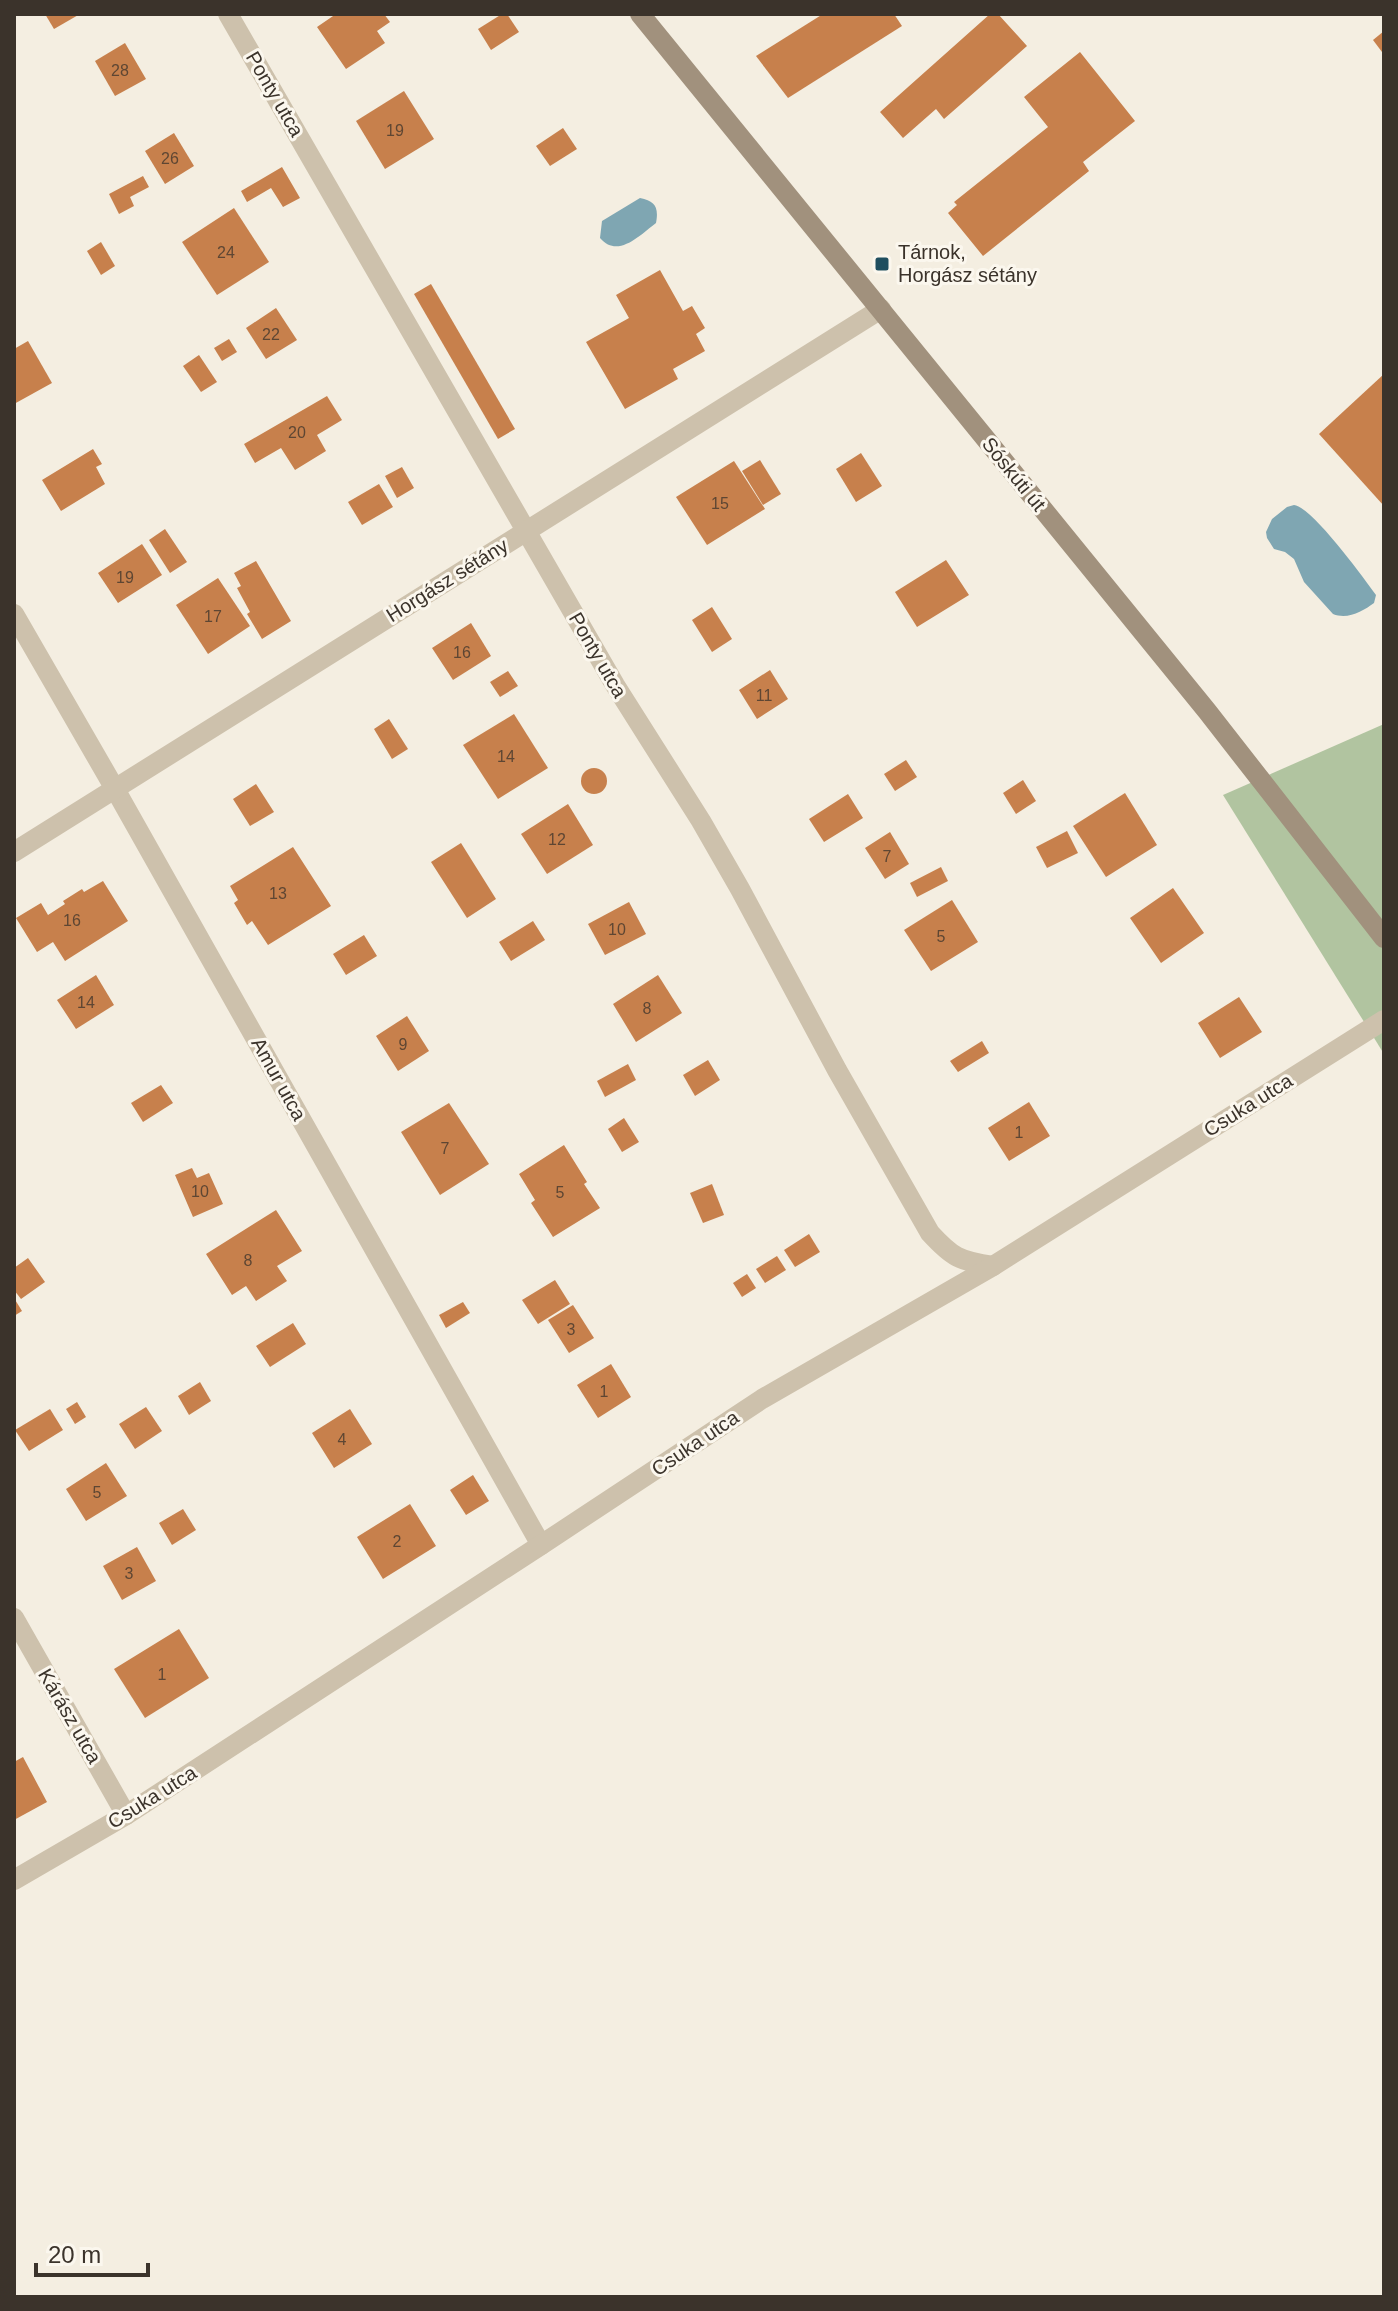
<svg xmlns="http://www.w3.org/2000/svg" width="1398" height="2311" viewBox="0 0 1398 2311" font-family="Helvetica,sans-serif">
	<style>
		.green { fill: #b1c4a0 }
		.water { fill: #7fa6b2 }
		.building { fill: #c7804c }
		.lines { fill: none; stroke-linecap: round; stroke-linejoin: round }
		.minor { stroke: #cdc1ac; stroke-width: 20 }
		.secondary { stroke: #a1917d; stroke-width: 20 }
		.poi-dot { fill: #1f4e5e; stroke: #fbf7ee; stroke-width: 3 }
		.labels { text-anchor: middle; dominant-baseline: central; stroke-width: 6; stroke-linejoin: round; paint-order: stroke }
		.number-label { font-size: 16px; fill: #5e4633 }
		.street-label { font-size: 20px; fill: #3b332b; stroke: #fbf7ee }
		.poi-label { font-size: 20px; fill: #3b332b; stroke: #fbf7ee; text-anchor: start }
	</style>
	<rect width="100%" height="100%" fill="#f4eee1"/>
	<!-- green -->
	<path class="green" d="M1384,724V1054L1223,795Z"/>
	<!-- water -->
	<g class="water">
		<path d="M640,198C655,201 659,207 656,223C640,235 618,259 600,238L602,221Z"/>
		<path d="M1294,505C1312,507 1363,577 1376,595L1374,603C1363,611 1348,620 1333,614L1304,582L1294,559L1285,552L1274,549L1267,538L1266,532L1272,519L1287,507Z"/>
	</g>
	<!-- building -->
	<g class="building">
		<path d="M45,14H80L54,29Z"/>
		<path d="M336,14H384L390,22L377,31L385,43L346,69L317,27Z"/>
		<path d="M502,14H507L519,32L491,50L478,29Z"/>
		<path d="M823,14H894L902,26L788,98L756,56Z"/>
		<path d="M990,14H998L1027,46L944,119L936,109L903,138L880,112Z"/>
		<path d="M1384,31V51L1382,52L1373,40Z"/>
		<path d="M125,43L146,79L115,96L95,61Z"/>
		<path d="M1080,52L1135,121L1083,162L1089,171L983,256L948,213L957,205L954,202L1048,127L1024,97Z"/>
		<path d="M404,91L434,139L385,169L356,121Z"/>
		<path d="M563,128L577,149L550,166L536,146Z"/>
		<path d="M174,133L194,166L165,184L145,151Z"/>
		<path d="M282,167L300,198L283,207L271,188L247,202L241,191Z"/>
		<path d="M143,176L149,187L130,197L134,206L119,214L109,194Z"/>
		<path d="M234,208L269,262L217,295L182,242Z"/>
		<path d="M101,242L115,266L101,275L87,251Z"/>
		<path d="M660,270L683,311L692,306L705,328L696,334L705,351L673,369L678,379L625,409L586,342L629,318L616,295Z"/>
		<path d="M431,284L515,429L498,439L414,294Z"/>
		<path d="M276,308L297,340L266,359L246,328Z"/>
		<path d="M229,339L237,352L222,361L214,348Z"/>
		<path d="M28,341L52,383L14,404V349Z"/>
		<path d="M199,355L217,382L201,392L183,366Z"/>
		<path d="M1384,374V506L1319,434Z"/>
		<path d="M327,396L342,420L317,435L326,451L295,470L281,448L255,463L244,444Z"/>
		<path d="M93,449L102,464L96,467L105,484L61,511L42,480Z"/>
		<path d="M861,453L882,486L856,502L836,469Z"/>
		<path d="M760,460L781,494L763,505L742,471Z"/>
		<path d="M734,461L765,509L707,545L676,497Z"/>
		<path d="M402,467L414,488L397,498L385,476Z"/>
		<path d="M379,484L393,507L362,525L348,502Z"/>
		<path d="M165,529L187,562L170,573L149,540Z"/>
		<path d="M142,544L162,575L118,603L98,573Z"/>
		<path d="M946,560L969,595L917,627L895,592Z"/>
		<path d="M256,561L291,621L262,639L247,614L250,612L237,588L241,586L234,573Z"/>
		<path d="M218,578L250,626L208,654L176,605Z"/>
		<path d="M712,607L732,639L712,652L692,620Z"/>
		<path d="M471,623L491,656L453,680L432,648Z"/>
		<path d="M770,670L788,699L757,719L739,690Z"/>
		<path d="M508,671L518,686L500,697L490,682Z"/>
		<path d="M514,714L548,768L498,799L463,745Z"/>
		<path d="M389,719L408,749L392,759L374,729Z"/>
		<path d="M906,760L917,777L895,791L884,774Z"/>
		<circle cx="594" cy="781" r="13"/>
		<path d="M1023,780L1036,801L1016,814L1003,793Z"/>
		<path d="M256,784L274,812L250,826L233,799Z"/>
		<path d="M1125,793L1157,845L1106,877L1073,826Z"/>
		<path d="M848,794L863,818L824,842L809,819Z"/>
		<path d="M568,804L593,845L547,874L521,834Z"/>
		<path d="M1067,831L1078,853L1047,868L1036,847Z"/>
		<path d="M890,832L909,864L885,879L865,848Z"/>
		<path d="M461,843L496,899L467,918L431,862Z"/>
		<path d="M293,847L331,906L268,945L252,921L247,925L234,903L238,900L230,886Z"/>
		<path d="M941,867L948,881L917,897L910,883Z"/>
		<path d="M103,881L128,921L65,961L53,942L37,952L16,918L41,903L48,915L65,904L63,901L82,889L84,892Z"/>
		<path d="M1173,888L1204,933L1161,963L1130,918Z"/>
		<path d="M952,900L978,942L931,971L904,930Z"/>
		<path d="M629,902L646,934L605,955L588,924Z"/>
		<path d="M533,921L545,940L511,961L499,942Z"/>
		<path d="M364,935L377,956L346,975L333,954Z"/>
		<path d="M96,975L114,1005L76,1029L57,1000Z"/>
		<path d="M658,975L682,1013L636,1042L613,1004Z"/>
		<path d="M1239,997L1262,1032L1220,1058L1198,1023Z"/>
		<path d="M407,1016L429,1051L398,1071L376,1036Z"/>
		<path d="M982,1041L989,1053L958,1072L950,1061Z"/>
		<path d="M708,1060L720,1080L695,1096L683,1075Z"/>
		<path d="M628,1064L636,1080L605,1097L597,1081Z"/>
		<path d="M161,1085L173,1103L143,1122L131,1103Z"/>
		<path d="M1029,1102L1050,1136L1009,1161L988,1128Z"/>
		<path d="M449,1103L489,1164L440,1195L401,1132Z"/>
		<path d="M624,1118L639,1142L622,1152L608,1129Z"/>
		<path d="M564,1145L587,1182L584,1184L600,1208L553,1237L531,1203L535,1200L519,1174Z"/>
		<path d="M192,1168L197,1178L209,1173L223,1204L193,1217L175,1175Z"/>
		<path d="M712,1184L724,1215L703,1223L690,1193Z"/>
		<path d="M276,1210L302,1251L277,1266L287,1281L256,1301L246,1286L232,1295L206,1254Z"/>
		<path d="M809,1234L820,1252L795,1267L784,1250Z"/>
		<path d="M777,1256L786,1270L765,1283L756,1269Z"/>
		<path d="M28,1258L45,1282L21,1299L14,1290V1268Z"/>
		<path d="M747,1274L756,1288L742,1297L733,1283Z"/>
		<path d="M555,1280L570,1304L538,1324L522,1300Z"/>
		<path d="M14,1298L22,1311L14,1316Z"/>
		<path d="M463,1302L470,1313L446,1328L439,1315Z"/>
		<path d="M573,1305L594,1338L569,1353L548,1320Z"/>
		<path d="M293,1323L306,1344L270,1367L256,1346Z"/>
		<path d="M611,1364L631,1397L598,1418L577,1385Z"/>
		<path d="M200,1382L211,1401L189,1415L178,1396Z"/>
		<path d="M77,1402L86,1417L75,1424L66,1409Z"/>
		<path d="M146,1407L162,1431L135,1449L119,1424Z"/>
		<path d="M50,1409L63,1430L29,1451L15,1430Z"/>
		<path d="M350,1409L372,1444L334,1468L312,1433Z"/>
		<path d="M106,1463L127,1496L86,1521L66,1489Z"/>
		<path d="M473,1475L489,1501L466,1515L450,1490Z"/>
		<path d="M410,1504L436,1546L383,1579L357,1537Z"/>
		<path d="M183,1509L196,1530L172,1545L159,1523Z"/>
		<path d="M137,1547L156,1581L122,1600L103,1566Z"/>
		<path d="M179,1629L209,1678L145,1718L114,1669Z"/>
		<path d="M23,1757L47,1802L14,1820V1762Z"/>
	</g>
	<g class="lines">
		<!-- minor -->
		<g class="minor">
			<path d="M228,14L615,685L701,821L740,889L837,1070L930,1233C952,1257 959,1261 993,1266"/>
			<path d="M14,614L115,789L541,1545"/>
			<path d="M14,852L881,309"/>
			<path d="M14,1618L126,1815"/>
			<path d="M14,1880L126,1815L541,1545L762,1399L993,1266L1384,1020"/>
		</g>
		<!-- secondary -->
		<path class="secondary" d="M640,14L1207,711L1384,938"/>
	</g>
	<!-- markers -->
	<rect class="poi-dot" x="874" y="256" width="16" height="16" rx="4"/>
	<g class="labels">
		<!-- number labels -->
		<g class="number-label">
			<text x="120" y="70">28</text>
			<text x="395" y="130">19</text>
			<text x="170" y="158">26</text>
			<text x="226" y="252">24</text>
			<text x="271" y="334">22</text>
			<text x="297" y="432">20</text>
			<text x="720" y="503">15</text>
			<text x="125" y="577">19</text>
			<text x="213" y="616">17</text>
			<text x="462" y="652">16</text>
			<text x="764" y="695">11</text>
			<text x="506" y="756">14</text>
			<text x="557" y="839">12</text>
			<text x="887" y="856">7</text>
			<text x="278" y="893">13</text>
			<text x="72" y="920">16</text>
			<text x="617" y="929">10</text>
			<text x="941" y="936">5</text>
			<text x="86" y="1002">14</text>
			<text x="647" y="1008">8</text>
			<text x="403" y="1044">9</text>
			<text x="1019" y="1132">1</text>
			<text x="445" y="1148">7</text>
			<text x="200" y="1191">10</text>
			<text x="560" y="1192">5</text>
			<text x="248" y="1260">8</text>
			<text x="571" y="1329">3</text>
			<text x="604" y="1391">1</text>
			<text x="342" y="1439">4</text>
			<text x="97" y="1492">5</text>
			<text x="397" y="1541">2</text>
			<text x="129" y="1573">3</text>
			<text x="162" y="1674">1</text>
		</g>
		<!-- street labels -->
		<g class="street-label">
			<text transform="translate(275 94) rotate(60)">Ponty utca</text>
			<text transform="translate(1014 474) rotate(51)">Sóskúti út</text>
			<text transform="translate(447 580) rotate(-32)">Horgász sétány</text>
			<text transform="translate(598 655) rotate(60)">Ponty utca</text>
			<text transform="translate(279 1079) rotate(61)">Amur utca</text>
			<text transform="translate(1248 1105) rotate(-32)">Csuka utca</text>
			<text transform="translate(695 1443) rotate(-34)">Csuka utca</text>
			<text transform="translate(70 1716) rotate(60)">Kárász utca</text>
			<text transform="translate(152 1797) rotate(-32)">Csuka utca</text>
		</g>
		<!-- poi labels -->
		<g class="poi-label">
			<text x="898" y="252">Tárnok,<tspan x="898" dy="23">Horgász sétány</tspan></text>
		</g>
	</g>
	<!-- border -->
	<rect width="1398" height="2311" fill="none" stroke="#3b332b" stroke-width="32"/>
	<!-- scale -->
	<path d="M36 2263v12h112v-12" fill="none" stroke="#3b332b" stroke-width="4"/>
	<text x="48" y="2263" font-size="24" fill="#3b332b" stroke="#fbf7ee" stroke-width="6" paint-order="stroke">20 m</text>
</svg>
